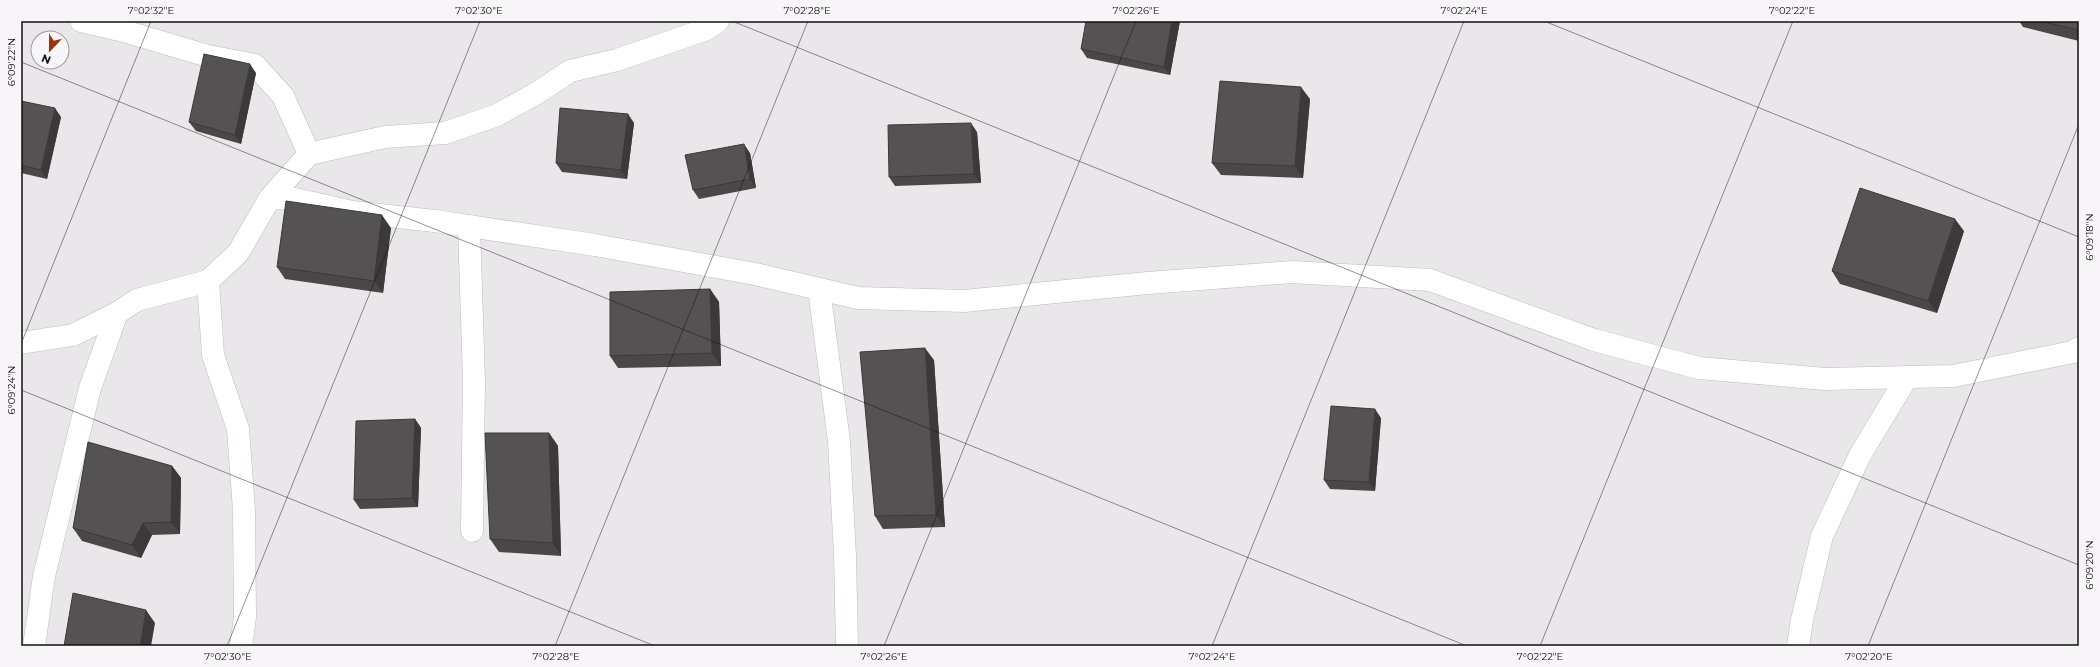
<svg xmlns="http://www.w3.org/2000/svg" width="2100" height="667" viewBox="0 0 2100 667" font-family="Montserrat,sans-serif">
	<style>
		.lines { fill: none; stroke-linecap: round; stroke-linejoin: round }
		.street-casing { stroke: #bfbcc0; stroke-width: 23 }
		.street { stroke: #fff; stroke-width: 22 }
		.wall { fill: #494747 }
		.shaded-wall { fill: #3c393a }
		.building { fill: #555253; stroke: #3c393a }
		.ticks { fill: none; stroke: #111011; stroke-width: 1; stroke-opacity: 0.45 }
		.neatline { fill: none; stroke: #111011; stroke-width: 1.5 }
		.ticks-label { font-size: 10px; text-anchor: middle; fill: #111011 }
	</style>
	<rect width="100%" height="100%" fill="#eae7ea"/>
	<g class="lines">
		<!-- street casing -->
		<g class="street-casing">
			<g id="street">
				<path d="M81,21L124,31L208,56L255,65L283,96L309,154"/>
				<path d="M270,198L295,199L352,212L435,221L595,245L755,274L858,298L964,301L1148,283L1292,272L1430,280L1594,340L1699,368L1825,379L1953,376L2073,352L2079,348"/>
				<path d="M469,226L474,381L472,531"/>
				<path d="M208,281L213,355L238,429L244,510L245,617L241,646"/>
				<path d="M819,289L839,441L845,556L847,646"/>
				<path d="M21,343L73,335L117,313"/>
				<path d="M34,646L44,576L90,388L117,313L137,300L208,281L238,253L270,198L309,154L385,137L445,133L497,115L537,93L570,71L617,60L707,29L718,21"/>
				<path d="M1798,646L1802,620L1822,536L1860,455L1907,377"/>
			</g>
		</g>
		<!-- street -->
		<use href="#street" class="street"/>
	</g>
	<!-- wall -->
	<g class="wall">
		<path d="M1180,21L1170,75L1087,58L1081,49Z"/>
		<path d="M2019,21H2079V41L2023,27Z"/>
		<path d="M256,73L241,144L196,131L189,122Z"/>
		<path d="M1310,99L1303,178L1221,175L1212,163Z"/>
		<path d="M21,101L61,117L47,179L21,173Z"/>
		<path d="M634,123L627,179L562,172L556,163Z"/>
		<path d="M977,132L981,183L895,186L889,177Z"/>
		<path d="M750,153L756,188L699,199L693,190Z"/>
		<path d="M391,228L383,293L285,279L277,267Z"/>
		<path d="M1964,231L1937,313L1840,284L1832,271Z"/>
		<path d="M710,289L719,302L721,366L618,368L610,356Z"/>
		<path d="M934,360L945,527L883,529L875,516Z"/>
		<path d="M1381,418L1375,491L1330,489L1324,480Z"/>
		<path d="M415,419L421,428L418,507L360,509L354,500Z"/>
		<path d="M549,433L558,446L561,556L499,552L490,539Z"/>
		<path d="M172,466L181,478L180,534L152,535L141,558L82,541L73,528Z"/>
	</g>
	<!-- shaded-wall -->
	<g class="shaded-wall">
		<path d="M1172,21H1180L1170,75L1164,67Z"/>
		<path d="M250,64L256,73L241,144L235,135Z"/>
		<path d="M1301,87L1310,99L1303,178L1295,166Z"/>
		<path d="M55,108L61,117L47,179L41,170Z"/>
		<path d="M628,114L634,123L627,179L621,170Z"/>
		<path d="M971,123L977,132L981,183L974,174Z"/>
		<path d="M744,144L750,153L756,188L750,179Z"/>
		<path d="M382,215L391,228L383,293L374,281Z"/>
		<path d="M1955,219L1964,231L1937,313L1928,301Z"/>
		<path d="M710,289L719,302L721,366L712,353Z"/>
		<path d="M925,348L934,360L945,527L936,515Z"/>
		<path d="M1375,409L1381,418L1375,491L1369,482Z"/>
		<path d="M415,419L421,428L418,507L412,498Z"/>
		<path d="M549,433L558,446L561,556L553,543Z"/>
		<path d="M172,466L181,478L180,534L171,522Z"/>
		<path d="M143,523L152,535L141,558L132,545Z"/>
		<path d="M146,610L155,623L151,646H140Z"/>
	</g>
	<!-- building -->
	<g class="building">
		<path d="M1086,21H1172L1164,67L1081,49Z"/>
		<path d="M2040,21H2079V30Z"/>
		<path d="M204,54L250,64L235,135L189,122Z"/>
		<path d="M1220,81L1301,87L1295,166L1212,163Z"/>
		<path d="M21,101L55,108L41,170L21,165Z"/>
		<path d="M560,108L628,114L621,170L556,163Z"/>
		<path d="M971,123L974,174L889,177L888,125Z"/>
		<path d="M744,144L750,179L693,190L685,155Z"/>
		<path d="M1860,188L1955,219L1928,301L1832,271Z"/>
		<path d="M286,201L382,215L374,281L277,267Z"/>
		<path d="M710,289L712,353L610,356V292Z"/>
		<path d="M925,348L936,515L875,516L860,352Z"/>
		<path d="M1331,406L1375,409L1369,482L1324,480Z"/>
		<path d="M415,419L412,498L354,500L356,421Z"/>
		<path d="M485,433H549L553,543L490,539Z"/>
		<path d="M88,442L172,466L171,522L143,523L132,545L73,528Z"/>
		<path d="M73,593L146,610L140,646H64Z"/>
	</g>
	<!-- ticks -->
	<path class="ticks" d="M732,21L2079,565M1544,21L2079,237M21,62L1467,646M21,344L151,21M21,390L655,646M227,646L480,21M555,646L808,21M884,646L1136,21M1212,646L1464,21M1540,646L1793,21M1868,646L2079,124"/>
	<!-- border -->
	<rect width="2100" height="667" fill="none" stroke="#f7f5f8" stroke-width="44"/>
	<!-- north arrow -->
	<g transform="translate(50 50) rotate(202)"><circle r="19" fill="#f7f5f8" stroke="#9b999c"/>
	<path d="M0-3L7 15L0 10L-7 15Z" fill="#9a340e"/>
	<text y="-6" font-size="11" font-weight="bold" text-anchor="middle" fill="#111011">N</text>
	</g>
	<rect x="22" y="22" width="2056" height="623" class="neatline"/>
	<g class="ticks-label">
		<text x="151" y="14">7°02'32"E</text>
		<text x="479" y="14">7°02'30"E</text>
		<text x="807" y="14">7°02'28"E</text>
		<text x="1136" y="14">7°02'26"E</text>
		<text x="1464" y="14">7°02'24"E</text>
		<text x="1792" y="14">7°02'22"E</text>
		<text transform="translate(11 62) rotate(-90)" y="4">6°09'22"N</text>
		<text transform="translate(2089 237) rotate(-90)" y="4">6°09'18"N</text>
		<text transform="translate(11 390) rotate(-90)" y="4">6°09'24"N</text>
		<text transform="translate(2089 565) rotate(-90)" y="4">6°09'20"N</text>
		<text x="228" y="660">7°02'30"E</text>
		<text x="556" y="660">7°02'28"E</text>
		<text x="884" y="660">7°02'26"E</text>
		<text x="1212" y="660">7°02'24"E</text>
		<text x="1540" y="660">7°02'22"E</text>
		<text x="1869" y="660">7°02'20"E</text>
	</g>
</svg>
